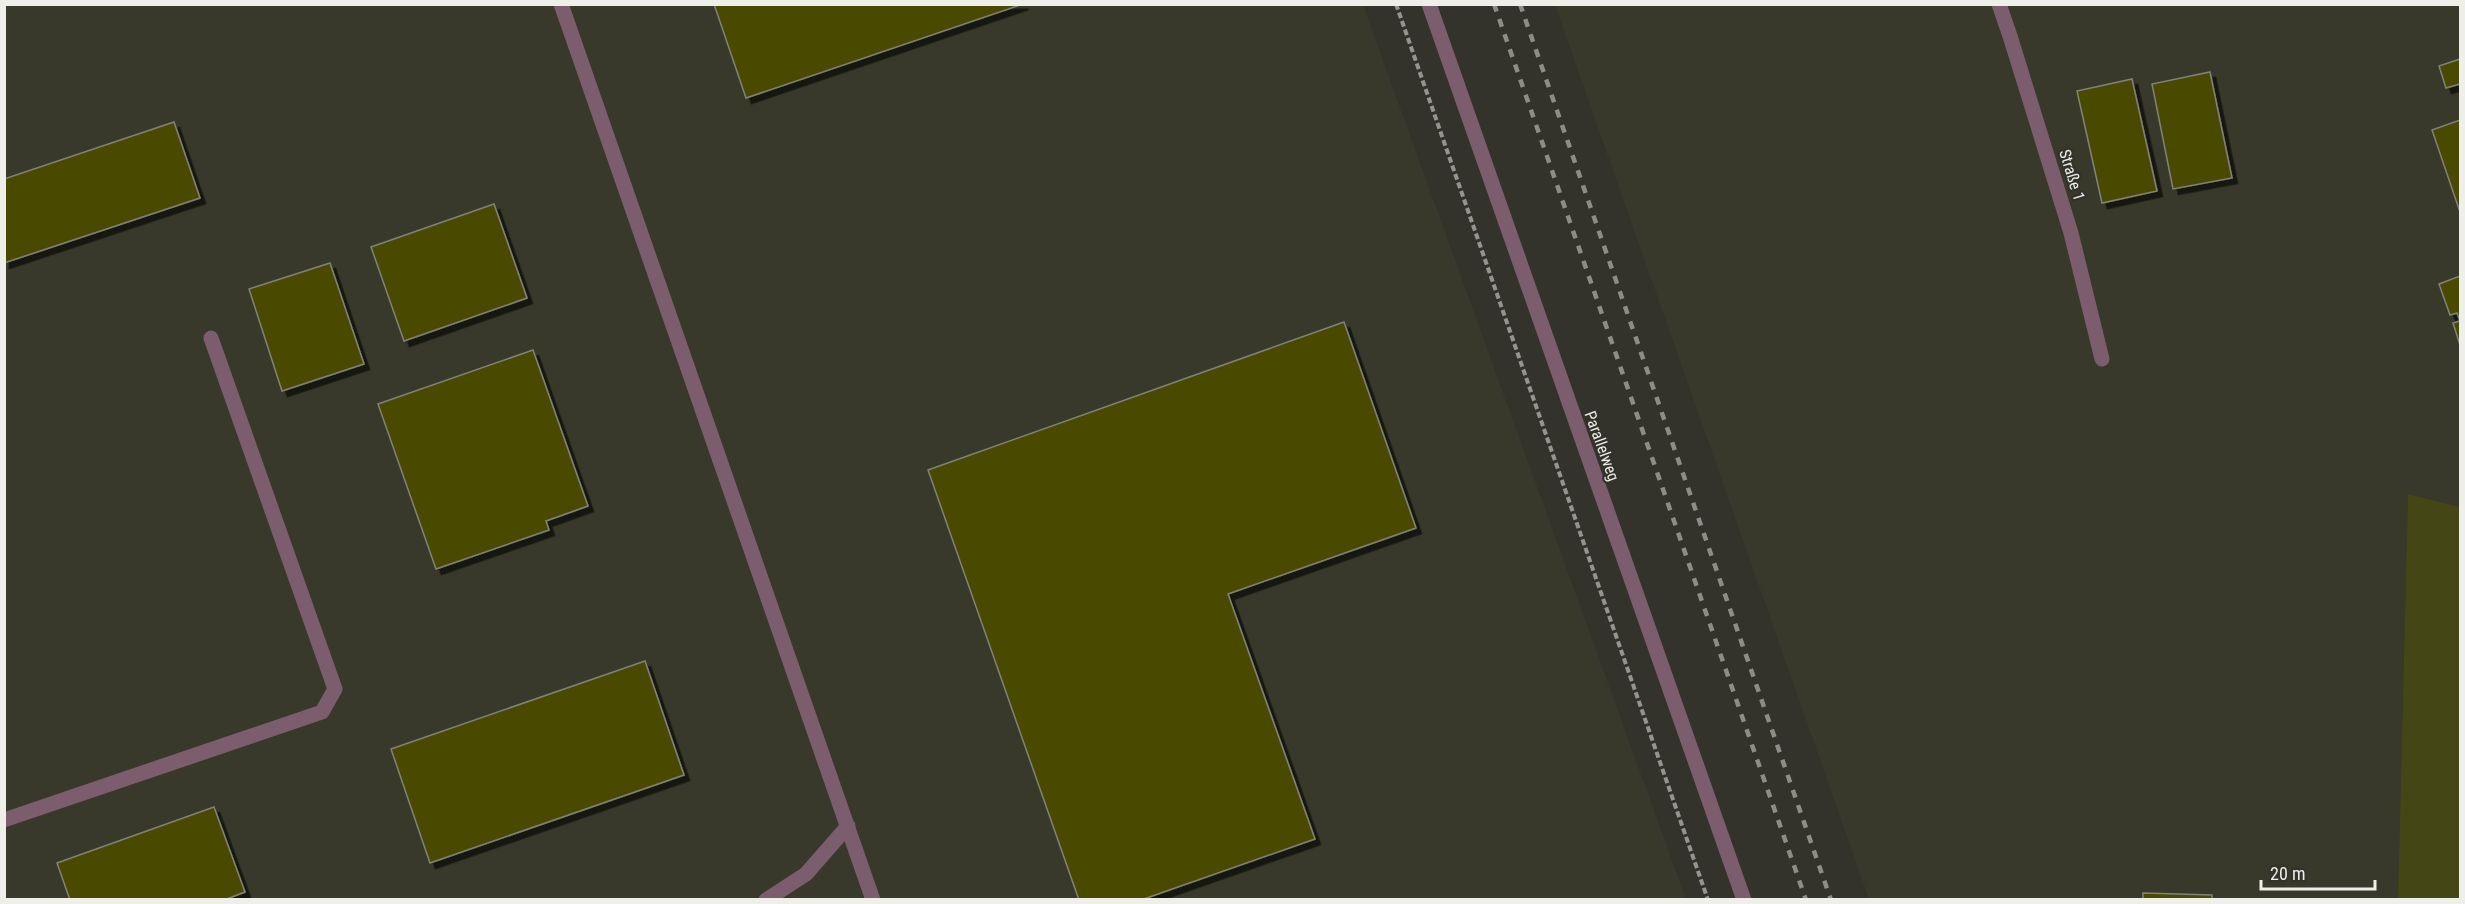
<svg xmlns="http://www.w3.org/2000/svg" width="2465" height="904" viewBox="0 0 2465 904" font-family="'Roboto Condensed',sans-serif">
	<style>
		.built { fill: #38392b }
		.green { fill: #454615 }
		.building { fill: #4a4a03; stroke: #818279; stroke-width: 1.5; filter: url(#shadow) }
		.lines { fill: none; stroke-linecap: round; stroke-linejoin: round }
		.path { stroke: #95958f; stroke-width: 4; stroke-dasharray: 6 3; stroke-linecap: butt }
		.minor { stroke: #7c5d6d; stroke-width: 15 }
		.rail { stroke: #8d8d86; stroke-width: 4.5; stroke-dasharray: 8 8; stroke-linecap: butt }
		.labels { text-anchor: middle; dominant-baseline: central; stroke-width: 4.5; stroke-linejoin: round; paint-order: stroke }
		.street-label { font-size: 16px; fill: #efefea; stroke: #33332c }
	</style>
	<defs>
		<filter id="shadow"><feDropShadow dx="5.5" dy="5.5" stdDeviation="0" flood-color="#0009"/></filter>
	</defs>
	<rect width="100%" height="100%" fill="#33332c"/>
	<!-- built -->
	<g class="built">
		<path d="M5,4L1363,5L1686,899L5,900Z"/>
		<path d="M1555,5H2460V507L2408,494L2398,899H1869Z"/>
	</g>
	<!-- green -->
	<path class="green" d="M2408,494L2460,507V899H2398Z"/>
	<!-- building -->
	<g class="building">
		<path d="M714,4H1023L746,98Z"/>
		<path d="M2460,59V84L2446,88L2439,66Z"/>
		<path d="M2210,72L2232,178L2173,189L2152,84Z"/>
		<path d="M2132,79L2157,191L2102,203L2077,91Z"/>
		<path d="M2460,120V212L2432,130Z"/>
		<path d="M174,122L200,198L4,263V179Z"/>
		<path d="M494,204L527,298L404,341L371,247Z"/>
		<path d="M330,263L364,364L282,391L249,289Z"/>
		<path d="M2460,276V345L2453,323L2460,321L2457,313L2450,315L2439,284Z"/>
		<path d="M1344,322L1416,528L1228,594L1315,839L1141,900H1079L928,470Z"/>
		<path d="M533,350L588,506L546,521L549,530L436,569L378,404Z"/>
		<path d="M645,661L684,775L430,863L391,749Z"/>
		<path d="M214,807L245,892L224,900H70L57,863Z"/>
		<path d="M2143,893L2212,895V900H2143Z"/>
	</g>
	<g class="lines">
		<!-- path -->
		<path class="path" d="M1396,4L1708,900"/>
		<!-- minor -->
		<g class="minor">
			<path d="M561,4L873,900"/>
			<path d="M1429,4L1744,900"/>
			<path d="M1999,4L2010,36L2071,233L2102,359"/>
			<path d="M4,820L322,712L335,689L211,338"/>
			<path d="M766,900L806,874L848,826"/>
		</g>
		<!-- rail -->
		<g class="rail">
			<path d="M1494,4L1806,900"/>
			<path d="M1520,4L1831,900"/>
		</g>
	</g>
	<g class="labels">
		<!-- street labels -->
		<g class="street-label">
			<text transform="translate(2072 175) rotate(73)">Straße 1</text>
			<text transform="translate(1602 446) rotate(70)">Parallelweg</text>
		</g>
	</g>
	<!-- border -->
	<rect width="2465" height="904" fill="none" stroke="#efefea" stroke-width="12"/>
	<!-- scale -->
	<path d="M2261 880v9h114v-9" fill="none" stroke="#efefea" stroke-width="3"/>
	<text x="2270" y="880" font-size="18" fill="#efefea" stroke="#33332c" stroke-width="4.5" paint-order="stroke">20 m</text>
</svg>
